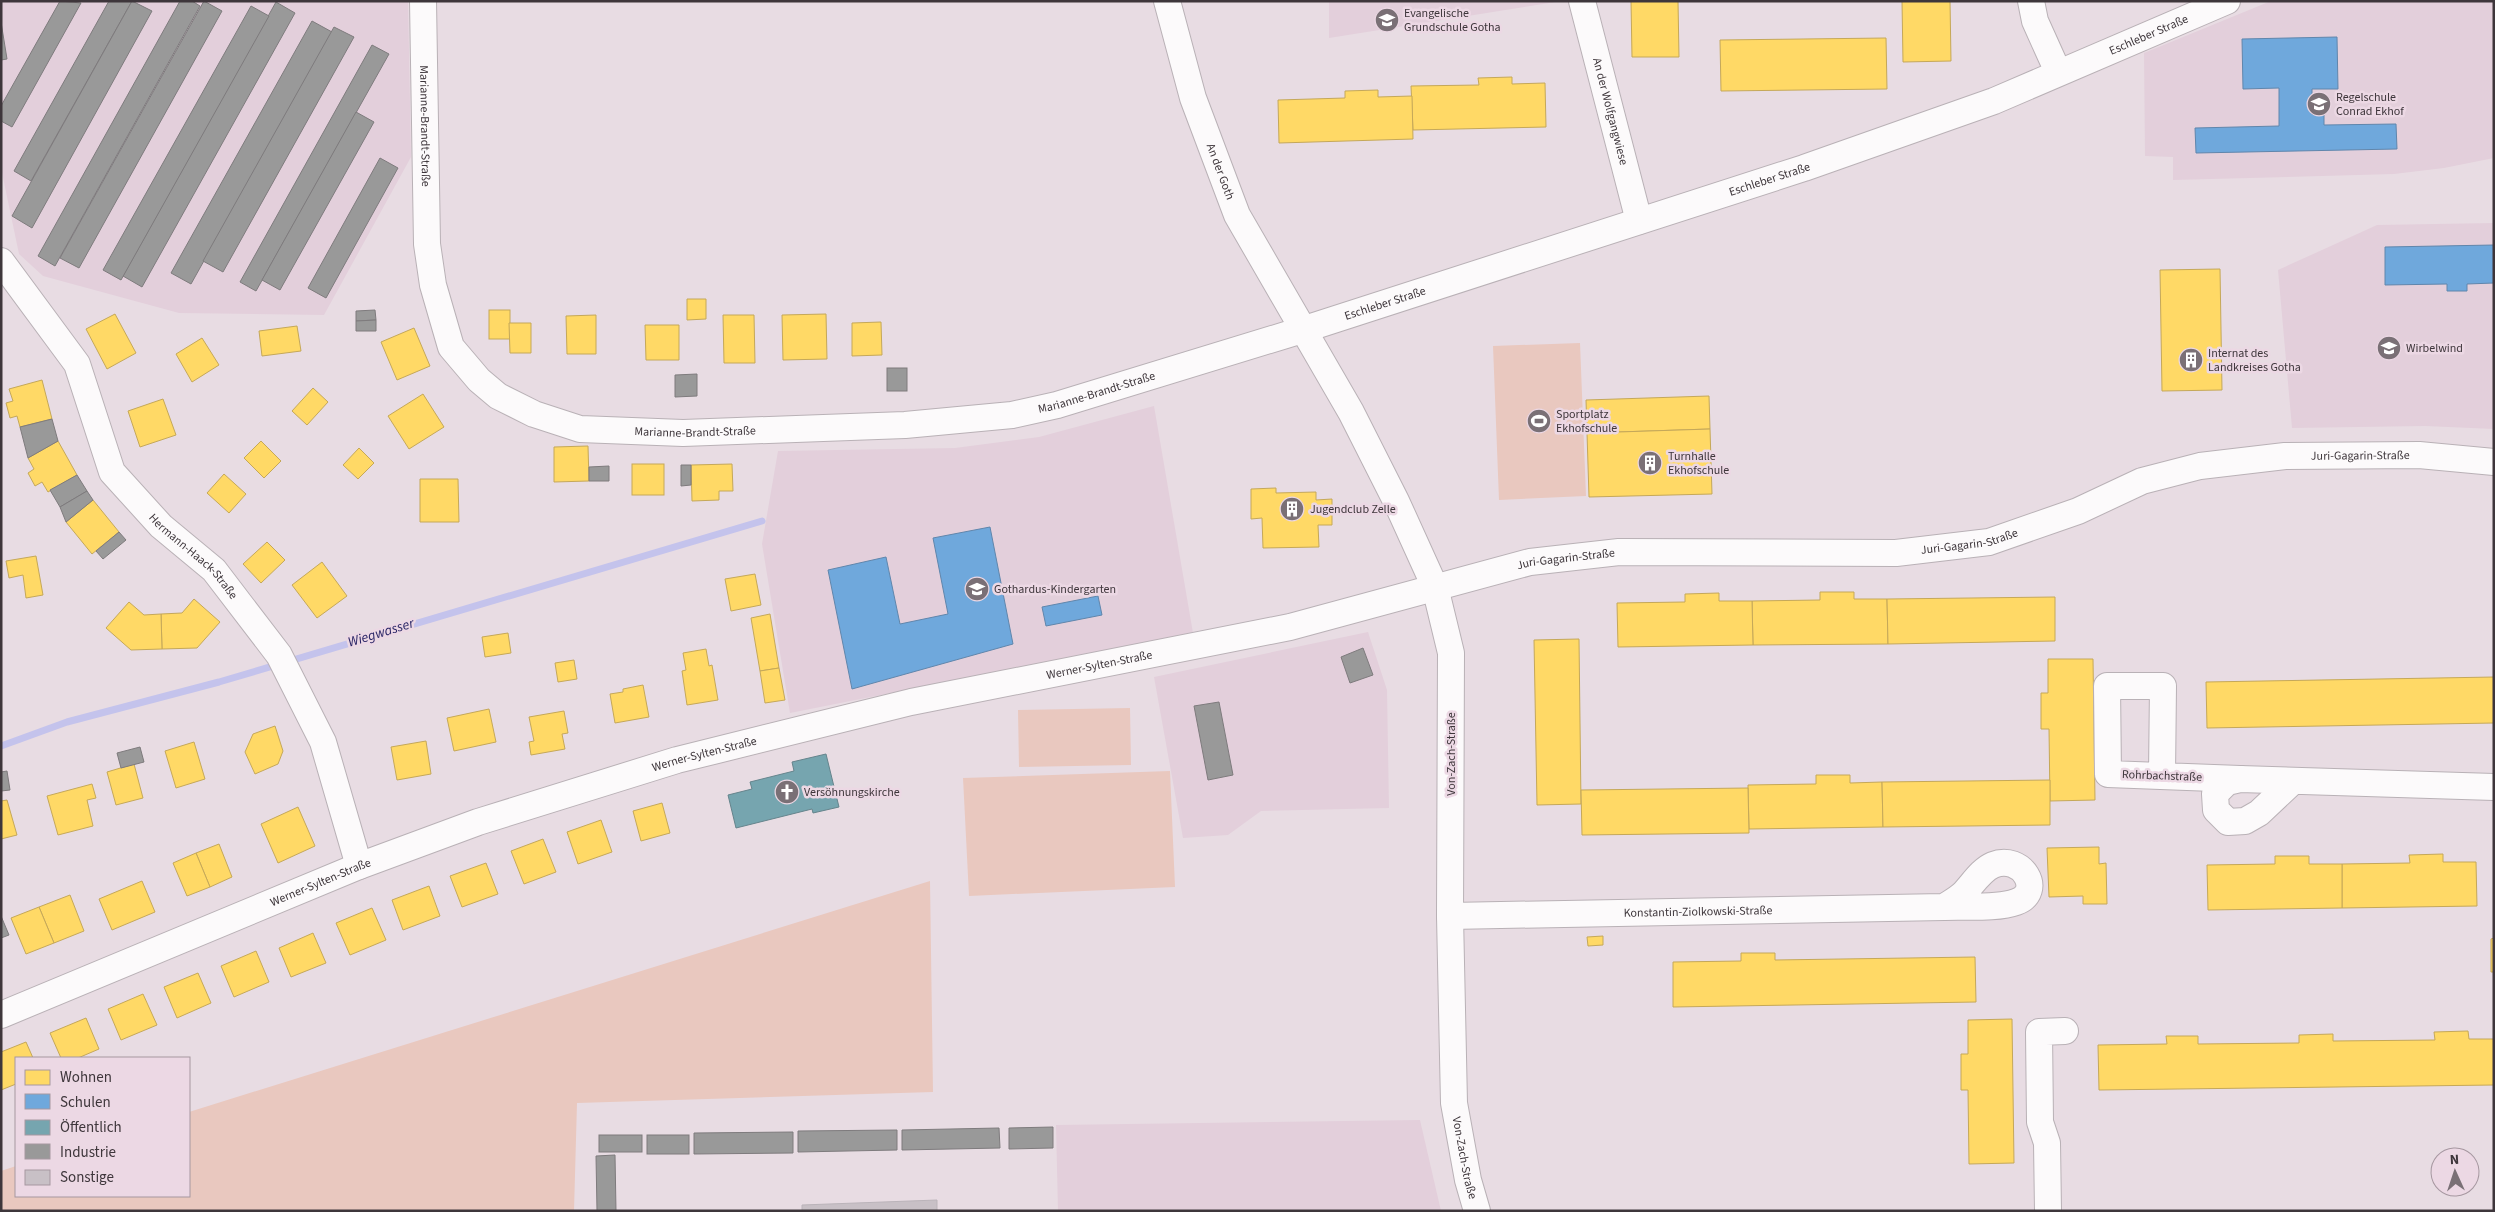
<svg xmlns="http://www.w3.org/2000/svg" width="2495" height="1212" viewBox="0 0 2495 1212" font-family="'Source Sans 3',sans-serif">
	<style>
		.built { fill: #e3cfdb }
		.green { fill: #e9c8bf }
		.homes { fill: #ffd966; stroke: #c5a859 }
		.schools { fill: #6fa8dc; stroke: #6086ac }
		.public { fill: #76a5af; stroke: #65848c }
		.industry { fill: #999; stroke: #7e7b7d }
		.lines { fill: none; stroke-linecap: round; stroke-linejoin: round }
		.stream { stroke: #c4c3ec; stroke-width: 7 }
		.building { fill: #c8c0c6; stroke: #bbb4ba }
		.street-casing { stroke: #b9b1b6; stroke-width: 28 }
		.street { stroke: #fcfafb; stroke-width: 26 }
		.labels { text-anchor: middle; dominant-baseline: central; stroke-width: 5; stroke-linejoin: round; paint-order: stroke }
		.poi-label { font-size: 12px; fill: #3e363b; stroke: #ecd8e4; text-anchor: start }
		.street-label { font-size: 12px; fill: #3e363b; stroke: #ecd8e4 }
		.water-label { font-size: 14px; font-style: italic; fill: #292465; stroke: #ecd8e4 }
	</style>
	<rect width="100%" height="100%" fill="#e8dce3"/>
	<!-- built -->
	<g class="built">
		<path d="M1,1H408L411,157L324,315L179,313L43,276L19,254L1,168Z"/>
		<path d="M1329,1H1562L1329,38Z"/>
		<path d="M2271,1H2494V158L2444,168L2394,174L2173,180V157L2145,156L2144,53Z"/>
		<path d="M2494,223V429L2425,426L2292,428L2278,270L2377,225Z"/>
		<path d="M1154,406L1193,633L790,713L762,544L778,451L955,448L1039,437Z"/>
		<path d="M1368,632L1387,690L1389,808L1261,811L1228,835L1183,838L1154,677Z"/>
		<path d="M1420,1120L1441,1211H1058L1056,1125Z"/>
	</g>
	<!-- green -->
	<g class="green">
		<path d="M1580,343L1586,496L1499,500L1493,346Z"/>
		<path d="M1130,708L1131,765L1019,767L1018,710Z"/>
		<path d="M1170,771L1175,887L969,896L963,778Z"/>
		<path d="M930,881L933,1092L577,1103L574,1211H1V1171L16,1166V1196H189V1112Z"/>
	</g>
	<!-- homes -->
	<g class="homes">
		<path d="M1631,1H1678L1679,57H1632Z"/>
		<path d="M1902,1H1950L1951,61L1903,62Z"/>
		<path d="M1886,38L1887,89L1721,91L1720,40Z"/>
		<path d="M1512,77V84L1545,83L1546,127L1413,130L1411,86L1479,85L1478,78Z"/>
		<path d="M1378,90V97L1412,96L1413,139L1279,143L1278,100L1345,98V91Z"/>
		<path d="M2220,269L2222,390L2162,391L2160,270Z"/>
		<path d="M687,299H706V319L687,320Z"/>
		<rect x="489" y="310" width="21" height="29"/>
		<path d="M115,314L136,353L107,369L86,329Z"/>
		<path d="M826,314L827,359L783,360L782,315Z"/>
		<path d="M596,315V354H567L566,316Z"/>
		<path d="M723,315H754L755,363H724Z"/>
		<path d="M881,322L882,355L852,356V323Z"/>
		<path d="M509,323H531V353H510Z"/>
		<path d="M645,325H679V360H646Z"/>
		<path d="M297,326L301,351L262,356L259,331Z"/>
		<path d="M414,328L430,366L397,380L381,342Z"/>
		<path d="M202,338L219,365L192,382L176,354Z"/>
		<path d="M42,380L52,419L20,427L17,416L10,418L6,403L13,401L9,389Z"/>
		<path d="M313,388L328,402L307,425L292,411Z"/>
		<path d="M423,394L444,427L409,449L388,416Z"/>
		<path d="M1709,396L1710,429L1587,433L1586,400Z"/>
		<path d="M163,399L176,435L140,447L128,411Z"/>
		<path d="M1710,429L1712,494L1589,497L1587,433Z"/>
		<path d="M58,441L77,475L48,492L42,482L35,486L28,473L34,469L28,458Z"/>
		<path d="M261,441L281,461L264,478L244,458Z"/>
		<path d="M588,446L589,481L554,482V447Z"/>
		<path d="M359,448L374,463L358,479L343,465Z"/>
		<rect x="632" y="464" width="32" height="31"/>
		<path d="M732,464L733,491H719V500L692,501L691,465Z"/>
		<path d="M224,474L246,494L229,513L207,493Z"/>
		<path d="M420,479H458L459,522H420Z"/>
		<path d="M1276,488V493L1316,492V500L1332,499V525H1318L1319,547L1263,548L1262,518L1251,519V489Z"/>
		<path d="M93,500L119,532L92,554L66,522Z"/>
		<path d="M267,542L285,560L261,583L243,564Z"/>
		<path d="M36,556L43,595L26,598L23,575L9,578L6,561Z"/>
		<path d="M322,562L347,596L317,618L292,585Z"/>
		<path d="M755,574L761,605L731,611L725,579Z"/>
		<path d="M1820,592H1854V599H1887L1888,644L1753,645L1752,601L1820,600Z"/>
		<path d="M1719,593V601H1752L1753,645L1618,647L1617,603L1685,602V594Z"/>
		<path d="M2055,597V641L1888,644L1887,599Z"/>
		<path d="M194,599L220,622L197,648L162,649L161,614L182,613Z"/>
		<path d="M129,602L144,615L161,614L162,649L131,650L106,628Z"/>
		<path d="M770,614L779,668L760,671L751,618Z"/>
		<path d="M508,633L511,653L485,657L482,637Z"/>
		<path d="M1579,639L1581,804L1537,805L1534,640Z"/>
		<path d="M706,649L709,666L712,665L718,700L687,705L682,671L686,670L683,653Z"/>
		<path d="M2048,659H2093L2095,800L2050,801L2049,729H2041V693H2048Z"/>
		<path d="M574,660L577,679L558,682L555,663Z"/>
		<path d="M779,668L785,700L765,703L760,671Z"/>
		<path d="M2494,677V723L2207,728L2206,682Z"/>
		<path d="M643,685L649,717L615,723L610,694L623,692V689Z"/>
		<path d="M489,709L496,742L454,751L447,718Z"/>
		<path d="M564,711L568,733L562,734L565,749L531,755L529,742L534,741L529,717Z"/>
		<path d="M275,726L283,751L278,764L255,774L245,752L253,734Z"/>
		<path d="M426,741L431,774L397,780L391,747Z"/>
		<path d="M194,742L205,779L176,788L165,751Z"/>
		<path d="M134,764L143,798L116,805L107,772Z"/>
		<path d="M1816,775H1850V783L1882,782L1883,827L1749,829L1748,785L1816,784Z"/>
		<path d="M2050,780V825L1883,827L1882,782Z"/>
		<path d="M92,784L96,798L87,800L93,826L58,835L47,796Z"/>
		<path d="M1748,788L1749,833L1582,835L1581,790Z"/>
		<path d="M7,800L17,835L1,839V801Z"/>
		<path d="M662,803L670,833L641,841L633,811Z"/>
		<path d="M298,807L315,846L278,863L261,824Z"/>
		<path d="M601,820L612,852L578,864L567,832Z"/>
		<path d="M543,839L556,872L524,884L511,851Z"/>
		<path d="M219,844L232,877L210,887L196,853Z"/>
		<path d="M2099,847V864L2106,863L2107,904H2083V896L2049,897L2047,848Z"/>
		<path d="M196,853L210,887L187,896L173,863Z"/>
		<path d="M2443,854V862H2476L2477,906L2342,908V864L2410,863L2409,855Z"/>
		<path d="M2275,856H2309V864H2342V908L2208,910L2207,865L2275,864Z"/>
		<path d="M486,863L498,894L462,907L450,876Z"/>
		<path d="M142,881L155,912L112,930L99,899Z"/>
		<path d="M429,886L440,916L403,930L392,900Z"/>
		<path d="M70,895L84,931L54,943L39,907Z"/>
		<path d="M39,907L54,943L26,954L11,918Z"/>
		<path d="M372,908L386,940L350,955L336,923Z"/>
		<path d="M313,933L326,963L291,977L279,948Z"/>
		<path d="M1603,936V945L1588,946L1587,937Z"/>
		<path d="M2494,938V972H2491V939Z"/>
		<path d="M256,951L269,982L234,997L221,966Z"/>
		<path d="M1741,953H1775V960L1975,957L1976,1002L1673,1007V962L1741,961Z"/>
		<path d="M198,973L211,1003L177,1018L164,987Z"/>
		<path d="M143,994L157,1025L121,1040L108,1009Z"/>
		<path d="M86,1018L99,1049L78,1058H61L50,1033Z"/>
		<path d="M2012,1019L2014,1163L1969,1164L1968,1090H1961V1054H1968V1020Z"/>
		<path d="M2468,1031L2469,1039H2494V1085L2099,1090L2098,1045L2167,1044L2166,1036H2198V1044L2299,1043V1035L2333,1034V1041L2435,1040L2434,1032Z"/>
		<path d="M26,1042L33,1058H16V1084L1,1090V1052Z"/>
	</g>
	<!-- schools -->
	<g class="schools">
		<path d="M2337,37L2338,89H2312V114H2324V125L2396,124L2397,149L2196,153L2195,128L2279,126V88L2243,89L2242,39Z"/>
		<path d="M2494,245V283L2467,284V291H2447V284L2385,285V247Z"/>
		<path d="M990,527L1013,644L852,689L828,570L886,557L900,624L948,614L933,538Z"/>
		<path d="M1098,596L1102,615L1046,626L1042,607Z"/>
	</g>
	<!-- public -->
	<path class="public" d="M826,754L839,807L813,813L812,809L736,828L728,795L752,789L750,782L794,771L792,762Z"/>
	<!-- industry -->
	<g class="industry">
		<path d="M60,1L81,3L12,127L1,121V106Z"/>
		<path d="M109,1H132L31,181L14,171Z"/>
		<path d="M132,1L152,11L32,228L12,216Z"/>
		<path d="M180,1H192L200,6L55,266L38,256Z"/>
		<path d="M204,1L222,11L79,268L60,258Z"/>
		<path d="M276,2L295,13L142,287L123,276Z"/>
		<path d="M251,6L269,16L121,280L103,270Z"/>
		<path d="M312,21L332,32L191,284L171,273Z"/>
		<path d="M1,22L7,59L1,60Z"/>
		<path d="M334,27L354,37L223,272L203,261Z"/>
		<path d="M372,45L389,54L256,291L240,282Z"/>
		<path d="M356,112L374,122L280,290L262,280Z"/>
		<path d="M380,158L398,168L326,298L308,288Z"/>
		<path d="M375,310L376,320L356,321V311Z"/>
		<path d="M376,320V331H356V321Z"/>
		<rect x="887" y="368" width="20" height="23"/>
		<path d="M697,374V396L675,397V375Z"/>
		<path d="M52,419L58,441L28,458L20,427Z"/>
		<path d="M681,465H691V485L681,486Z"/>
		<path d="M609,466V481H589V467Z"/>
		<path d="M77,475L87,491L60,507L50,490Z"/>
		<path d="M87,491L93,500L66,522L60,507Z"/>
		<path d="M119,532L126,540L103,559L96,551Z"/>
		<path d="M1363,648L1373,675L1350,683L1341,657Z"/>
		<path d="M1219,702L1233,775L1208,780L1194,706Z"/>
		<path d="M140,747L144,762L121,768L117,753Z"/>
		<path d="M7,771L10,790L1,791V772Z"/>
		<path d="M1,916L9,935L1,938Z"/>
		<path d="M1053,1127V1148L1009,1149V1128Z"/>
		<path d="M999,1128L1000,1148L902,1150V1130Z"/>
		<path d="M897,1130V1150L798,1152V1131Z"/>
		<path d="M793,1132V1153L694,1154V1133Z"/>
		<rect x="599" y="1135" width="43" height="17"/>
		<rect x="647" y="1135" width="42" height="19"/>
		<path d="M615,1155L616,1211H597L596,1156Z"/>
	</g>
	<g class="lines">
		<!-- stream -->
		<path class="stream" d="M1,746L67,722L219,682L762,521"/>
	</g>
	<!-- building -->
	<path class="building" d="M937,1200V1211H802V1205Z"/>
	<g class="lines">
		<!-- street casing -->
		<g class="street-casing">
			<g id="street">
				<path id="s1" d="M423,1L427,244L433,285L451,347L479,380L498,396L534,414L580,429L683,433L905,425L1012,415L1057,405L1302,330L1804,168L1994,101L2227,1"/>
				<path id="s2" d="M1167,1L1193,98L1237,215L1351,412L1396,501L1435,587L1451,653L1450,916L1454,1103L1468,1180L1477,1211"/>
				<path id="s3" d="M1582,1L1639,221"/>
				<path d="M2031,1L2035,21L2058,72"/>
				<path id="s4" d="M1,261L77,364L112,472L161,526L214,570L279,655L323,742L359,866"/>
				<path d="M2162,775L2163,686H2107L2108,774L2240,779"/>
				<path d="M2293,781L2259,813L2245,821L2228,822L2216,810L2215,794L2227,782L2240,779L2494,787"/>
				<path id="s5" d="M1450,916L1944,907C1964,906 1997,909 2016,902C2045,892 2022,853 1993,865C1981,870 1972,885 1963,894C1958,899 1950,903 1944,907"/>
				<path id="s6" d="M1,1015L359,866L478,822L677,760L911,702L1290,627L1530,562L1619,552L1896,553L1989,542L2078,511L2142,481L2200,466L2285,456L2419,455L2494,462"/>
				<path d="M2048,1211L2047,1143L2040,1122L2039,1032L2065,1031"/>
			</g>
		</g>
		<!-- street -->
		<use href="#street" class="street"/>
	</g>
	<!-- icons -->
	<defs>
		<g id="school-disc" transform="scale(1.25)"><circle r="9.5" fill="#7a7076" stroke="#ecd8e4"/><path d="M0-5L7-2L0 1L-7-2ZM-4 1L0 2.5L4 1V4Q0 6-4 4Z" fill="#fff"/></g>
		<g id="building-disc" transform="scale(1.25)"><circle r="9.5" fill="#7a7076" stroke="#ecd8e4"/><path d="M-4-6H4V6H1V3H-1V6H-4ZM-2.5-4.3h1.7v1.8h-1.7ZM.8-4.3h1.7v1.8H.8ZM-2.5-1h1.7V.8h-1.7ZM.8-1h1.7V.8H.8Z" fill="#fff"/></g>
		<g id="stadium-disc" transform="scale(1.25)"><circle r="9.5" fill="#7a7076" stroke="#ecd8e4"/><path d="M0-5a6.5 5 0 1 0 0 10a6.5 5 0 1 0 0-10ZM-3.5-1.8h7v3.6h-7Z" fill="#fff"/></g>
		<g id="church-disc" transform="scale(1.25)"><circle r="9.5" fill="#7a7076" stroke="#ecd8e4"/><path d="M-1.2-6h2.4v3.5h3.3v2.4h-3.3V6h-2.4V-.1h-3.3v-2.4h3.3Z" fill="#fff"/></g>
	</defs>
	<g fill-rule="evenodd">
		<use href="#school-disc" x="1387" y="20"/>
		<use href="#school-disc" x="2319" y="104"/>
		<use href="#school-disc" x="2389" y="348"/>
		<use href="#building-disc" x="2191" y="360"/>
		<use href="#stadium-disc" x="1539" y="421"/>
		<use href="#building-disc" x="1650" y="463"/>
		<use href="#building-disc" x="1292" y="509"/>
		<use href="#school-disc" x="977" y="589"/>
		<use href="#church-disc" x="787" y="792"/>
	</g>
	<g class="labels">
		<!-- poi labels -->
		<g class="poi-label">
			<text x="1404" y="13">Evangelische<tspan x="1404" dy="14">Grundschule Gotha</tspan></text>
			<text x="2336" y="97">Regelschule<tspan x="2336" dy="14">Conrad Ekhof</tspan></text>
			<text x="2406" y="348">Wirbelwind</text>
			<text x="2208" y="353">Internat des<tspan x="2208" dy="14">Landkreises Gotha</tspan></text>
			<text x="1556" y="414">Sportplatz<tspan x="1556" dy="14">Ekhofschule</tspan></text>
			<text x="1668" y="456">Turnhalle<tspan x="1668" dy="14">Ekhofschule</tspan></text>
			<text x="1310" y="509">Jugendclub Zelle</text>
			<text x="994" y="589">Gothardus-Kindergarten</text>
			<text x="804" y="792">Versöhnungskirche</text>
		</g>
		<!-- street labels -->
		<g class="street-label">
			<text stroke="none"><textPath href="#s1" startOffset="2138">Eschleber Straße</textPath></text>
			<text stroke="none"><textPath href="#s3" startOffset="114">An der Wolfgangwiese</textPath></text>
			<text stroke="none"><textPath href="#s1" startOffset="125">Marianne-Brandt-Straße</textPath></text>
			<text stroke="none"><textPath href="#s2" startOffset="179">An der Goth</textPath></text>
			<text stroke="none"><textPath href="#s1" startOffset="1732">Eschleber Straße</textPath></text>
			<text stroke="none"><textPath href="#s1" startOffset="1328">Eschleber Straße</textPath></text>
			<text stroke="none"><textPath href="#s1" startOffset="1026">Marianne-Brandt-Straße</textPath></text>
			<text stroke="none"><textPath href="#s1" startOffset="621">Marianne-Brandt-Straße</textPath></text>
			<text stroke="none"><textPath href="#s6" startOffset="2445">Juri-Gagarin-Straße</textPath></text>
			<text stroke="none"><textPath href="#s6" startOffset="2040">Juri-Gagarin-Straße</textPath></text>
			<text stroke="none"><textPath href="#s4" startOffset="359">Hermann-Haack-Straße</textPath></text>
			<text stroke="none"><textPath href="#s6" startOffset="1635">Juri-Gagarin-Straße</textPath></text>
			<text stroke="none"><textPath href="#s6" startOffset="1156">Werner-Sylten-Straße</textPath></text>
			<text stroke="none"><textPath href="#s6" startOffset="751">Werner-Sylten-Straße</textPath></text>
			<text transform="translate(1451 754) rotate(-90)">Von-Zach-Straße</text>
			<text transform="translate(2162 776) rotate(2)">Rohrbachstraße</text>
			<text stroke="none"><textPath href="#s6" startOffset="346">Werner-Sylten-Straße</textPath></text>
			<text stroke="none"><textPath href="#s5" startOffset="248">Konstantin-Ziolkowski-Straße</textPath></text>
			<text stroke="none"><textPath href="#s2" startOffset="1221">Von-Zach-Straße</textPath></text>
		</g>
		<!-- water labels -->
		<g class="water-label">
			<text transform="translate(381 633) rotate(-17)">Wiegwasser</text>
		</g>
	</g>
	<!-- border -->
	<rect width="2495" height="1212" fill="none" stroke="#3e363b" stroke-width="5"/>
	<!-- legend -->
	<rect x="15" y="1057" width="175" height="140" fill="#ecd8e4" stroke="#a697a0"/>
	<rect x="25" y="1070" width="25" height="15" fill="#ffd966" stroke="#a697a0"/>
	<text x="60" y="1082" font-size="15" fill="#3e363b">Wohnen</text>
	<rect x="25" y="1094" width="25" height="15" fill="#6fa8dc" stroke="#a697a0"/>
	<text x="60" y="1107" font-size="15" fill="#3e363b">Schulen</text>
	<rect x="25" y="1120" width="25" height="15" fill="#76a5af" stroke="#a697a0"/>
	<text x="60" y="1132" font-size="15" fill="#3e363b">Öffentlich</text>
	<rect x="25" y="1144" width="25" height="15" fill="#999999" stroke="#a697a0"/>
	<text x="60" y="1157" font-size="15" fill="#3e363b">Industrie</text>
	<rect x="25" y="1170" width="25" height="15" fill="#c8c0c6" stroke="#a697a0"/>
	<text x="60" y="1182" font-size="15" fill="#3e363b">Sonstige</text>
	<!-- north arrow -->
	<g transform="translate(2455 1172) rotate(357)"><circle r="24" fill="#ecd8e4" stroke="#a697a0"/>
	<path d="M0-4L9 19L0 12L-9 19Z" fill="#7a7076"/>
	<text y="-8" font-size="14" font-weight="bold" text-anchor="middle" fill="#3e363b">N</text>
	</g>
</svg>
